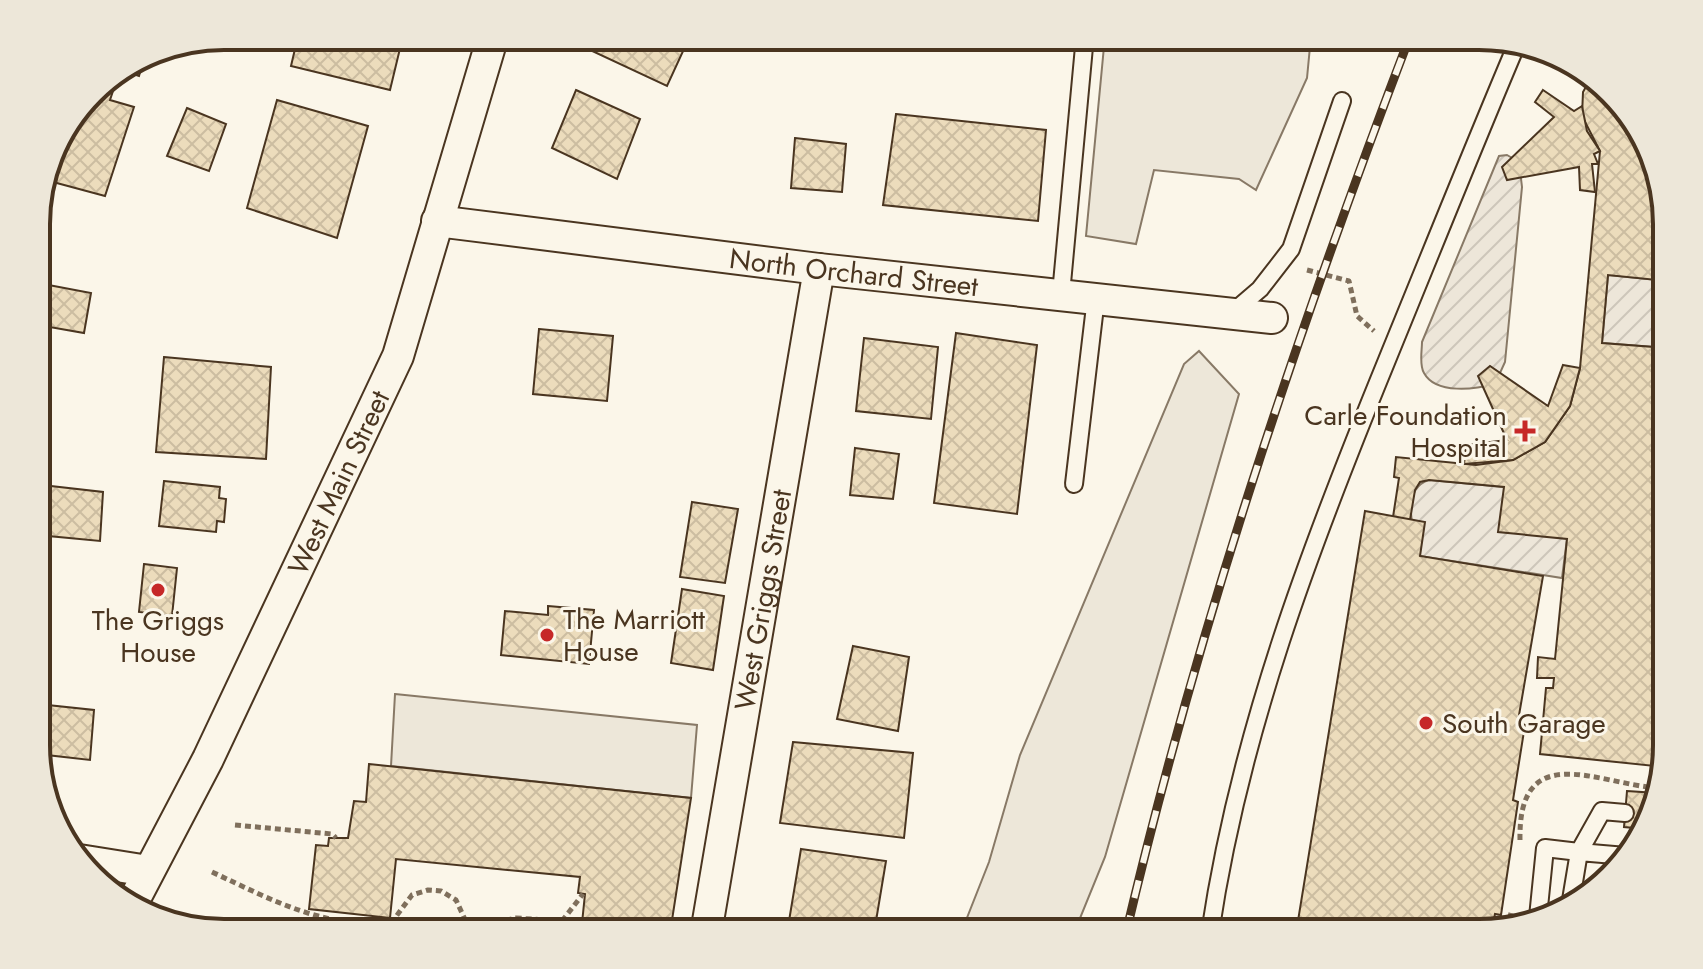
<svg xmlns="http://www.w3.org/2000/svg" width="1703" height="969" viewBox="0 0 1703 969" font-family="Jost,sans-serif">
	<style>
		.garden { fill: url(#garden-furrows); stroke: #887966; stroke-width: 2 }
		.parking { fill: #ede7d9; stroke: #887966; stroke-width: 2 }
		.building { fill: url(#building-cross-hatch); stroke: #4a3520; stroke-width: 2 }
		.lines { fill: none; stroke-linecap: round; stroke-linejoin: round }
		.service-casing { stroke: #4a3520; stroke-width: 20 }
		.minor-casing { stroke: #4a3520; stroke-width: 34 }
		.path { stroke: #7f6f5c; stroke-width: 5; stroke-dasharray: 6 4; stroke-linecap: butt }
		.service { stroke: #fbf6e9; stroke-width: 16 }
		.minor { stroke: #fbf6e9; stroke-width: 30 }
		.rail-casing { stroke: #4a3520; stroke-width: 9 }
		.rail { stroke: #fbf6e9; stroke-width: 6; stroke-dasharray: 18; stroke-linecap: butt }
		.poi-dot { fill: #c62828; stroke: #fbf6e9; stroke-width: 3 }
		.labels { text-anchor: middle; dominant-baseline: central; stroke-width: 6; stroke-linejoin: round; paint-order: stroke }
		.street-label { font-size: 28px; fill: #4a3520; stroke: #fbf6e9 }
		.poi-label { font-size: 28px; fill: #4a3520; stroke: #fbf6e9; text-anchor: start }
		.rim { fill: none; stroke: #4a3520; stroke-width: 4 }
	</style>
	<defs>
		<pattern id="garden-furrows" width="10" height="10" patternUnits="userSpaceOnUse" patternTransform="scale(2)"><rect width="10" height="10" fill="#ede6d9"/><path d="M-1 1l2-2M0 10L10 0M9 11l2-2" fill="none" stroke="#cdc6ba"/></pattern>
		<pattern id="building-cross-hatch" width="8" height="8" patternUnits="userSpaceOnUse" patternTransform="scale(2)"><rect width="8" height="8" fill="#ecdcbc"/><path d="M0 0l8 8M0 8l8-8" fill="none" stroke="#ccbda1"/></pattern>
	</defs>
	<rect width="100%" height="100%" fill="#fbf6e9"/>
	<!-- garden -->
	<g class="garden">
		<path d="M1507,155L1519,162L1522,187L1505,362L1495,384C1476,389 1436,395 1424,373C1419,365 1422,351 1422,342L1499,156Z"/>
		<path d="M1608,275L1667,281V348L1602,343Z"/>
		<path d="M1429,480L1504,487L1567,539L1562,578L1420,556C1414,534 1399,489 1429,480Z"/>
	</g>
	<!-- parking -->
	<g class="parking">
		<path d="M1105,36H1311L1307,78L1256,190L1239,179L1154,170L1136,244L1086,236Z"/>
		<path d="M1199,351L1239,394L1105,857L1074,933H961L989,862L1020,755L1184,364Z"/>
		<path d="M395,694L697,725L691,798L391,766Z"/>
	</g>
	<!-- building -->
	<g class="building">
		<path d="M298,36H403L390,90L291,66Z"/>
		<path d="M595,36H690L667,86L590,50Z"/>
		<path d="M145,55L139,76L121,70Z"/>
		<path d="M1591,78L1636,120L1667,211V281L1608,275L1602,343L1667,348L1664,767L1540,754L1546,688H1553L1554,678H1537L1538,657L1555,659L1567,539L1498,532L1504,487L1429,480L1420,482L1415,490L1410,520L1393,517L1399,478L1394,477L1396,457L1476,465L1513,460L1545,442L1570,406L1580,368L1600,151L1582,116L1583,92Z"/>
		<path d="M102,81L115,85L110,100L134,107L105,196L53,182L42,214L38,212V200L56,140Z"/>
		<path d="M576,90L640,119L617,179L552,148Z"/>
		<path d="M1543,90L1574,111L1582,106L1587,131L1600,151L1594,154L1598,164H1592L1595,192L1580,190L1579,167L1507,180L1502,167L1554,117L1535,102Z"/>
		<path d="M277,100L368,126L337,238L247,208Z"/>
		<path d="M187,108L226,124L209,171L167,156Z"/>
		<path d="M896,114L1046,130L1038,221L883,205Z"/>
		<path d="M795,138L846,144L842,192L791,188Z"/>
		<path d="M38,283L91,293L84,333L38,325Z"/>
		<path d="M539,329L613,336L607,401L533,394Z"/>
		<path d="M956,333L1037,345L1017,514L934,503Z"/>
		<path d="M864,338L938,347L931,419L856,411Z"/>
		<path d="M164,357L271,367L266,459L156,452Z"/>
		<path d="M1563,365L1580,368L1570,406L1545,442L1513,460L1464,464L1466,445L1507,440L1478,376L1490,366L1548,406Z"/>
		<path d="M855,448L899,454L893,499L850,495Z"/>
		<path d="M164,481L220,487L219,498L226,499L224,522L217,521L216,532L159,526Z"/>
		<path d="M42,485L103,492L100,541L38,535Z"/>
		<path d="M692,502L738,509L725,583L680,577Z"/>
		<path d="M1365,511L1425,522L1420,556L1543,576L1518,721L1525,725L1513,800L1518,802L1501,915L1495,914L1491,933H1296Z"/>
		<path d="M144,564L177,568L172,616L139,612Z"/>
		<path d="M682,589L724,596L713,670L671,663Z"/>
		<path d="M548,606L594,610L589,664L501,655L505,611L548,615Z"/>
		<path d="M853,646L909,657L898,731L837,719Z"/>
		<path d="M38,704L94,710L90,760L38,754Z"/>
		<path d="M793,742L913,753L904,838L780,823Z"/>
		<path d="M369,764L691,798L670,933H581L585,894L578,893L580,877L396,859L390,918L309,909L316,845L328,846L329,838H348L354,801L366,802Z"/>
		<path d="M1627,791L1656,793L1645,829L1624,827Z"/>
		<path d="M801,849L886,861L874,933H787Z"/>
		<path d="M273,919L322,924L321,933H272Z"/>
	</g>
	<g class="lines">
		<!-- service casing -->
		<g class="service-casing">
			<g id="service">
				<path d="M1061,294L1085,36"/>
				<path d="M1232,313L1260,289L1291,249L1342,101"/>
				<path d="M1074,484L1096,298"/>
				<path d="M1570,906L1579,852L1626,856"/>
				<path d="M1538,917L1545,848L1579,852L1602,811L1625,813"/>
				<path d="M1210,933C1240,731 1310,548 1387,360C1430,255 1472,150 1516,46"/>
			</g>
		</g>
		<!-- minor casing -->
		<g class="minor-casing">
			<g id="minor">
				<path id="s1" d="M437,221L819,269L1272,318"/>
				<path d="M79,860L148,871"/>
				<path id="s2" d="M130,908L208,759L398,356L493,36"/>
				<path id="s3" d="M706,933L819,269"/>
			</g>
		</g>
		<!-- path -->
		<g class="path">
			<path d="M1307,270L1349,281L1357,316L1374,331"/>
			<path d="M235,825L332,834L336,838"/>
			<path d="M1520,840C1518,739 1596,783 1657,788"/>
			<path d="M212,872C276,902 316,924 389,926L412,895L428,890L441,891L456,900L468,926L477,927L516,918L562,921L565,933"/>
			<path d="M562,921L583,894"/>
			<path d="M1507,927L1511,913"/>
		</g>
		<!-- service -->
		<use href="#service" class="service"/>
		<!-- minor -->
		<use href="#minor" class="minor"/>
		<!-- rail casing -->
		<g class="rail-casing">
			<path id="rail" d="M1126,933C1198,626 1298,330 1410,36"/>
		</g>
		<!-- rail -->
		<use href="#rail" class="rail"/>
	</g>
	<!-- markers -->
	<g class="poi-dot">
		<path d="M1521 419h8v8h8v8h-8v8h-8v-8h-8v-8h8z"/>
		<circle cx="158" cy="590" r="8"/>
		<circle cx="547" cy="635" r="8"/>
		<circle cx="1426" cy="723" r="8"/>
	</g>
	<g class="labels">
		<!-- street labels -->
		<g class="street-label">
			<text stroke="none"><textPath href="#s1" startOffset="420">North Orchard Street</textPath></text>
			<text stroke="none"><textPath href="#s2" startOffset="474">West Main Street</textPath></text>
			<text stroke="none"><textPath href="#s3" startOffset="338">West Griggs Street</textPath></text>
		</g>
		<!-- poi labels -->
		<g class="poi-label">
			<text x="1507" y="415" text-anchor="end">Carle Foundation<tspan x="1507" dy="32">Hospital</tspan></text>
			<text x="563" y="619">The Marriott<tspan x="563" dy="32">House</tspan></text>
			<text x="158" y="620" text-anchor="middle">The Griggs<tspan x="158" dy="32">House</tspan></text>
			<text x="1442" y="723">South Garage</text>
		</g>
	</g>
	<!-- crop -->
	<path d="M0 0H1703V969H0ZM224 50H1479A174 174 0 0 1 1653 224V745A174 174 0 0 1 1479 919H224A174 174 0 0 1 50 745V224A174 174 0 0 1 224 50Z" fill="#ede7d9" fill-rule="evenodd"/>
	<path class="rim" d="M224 50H1479A174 174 0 0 1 1653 224V745A174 174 0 0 1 1479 919H224A174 174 0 0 1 50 745V224A174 174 0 0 1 224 50Z"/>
</svg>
